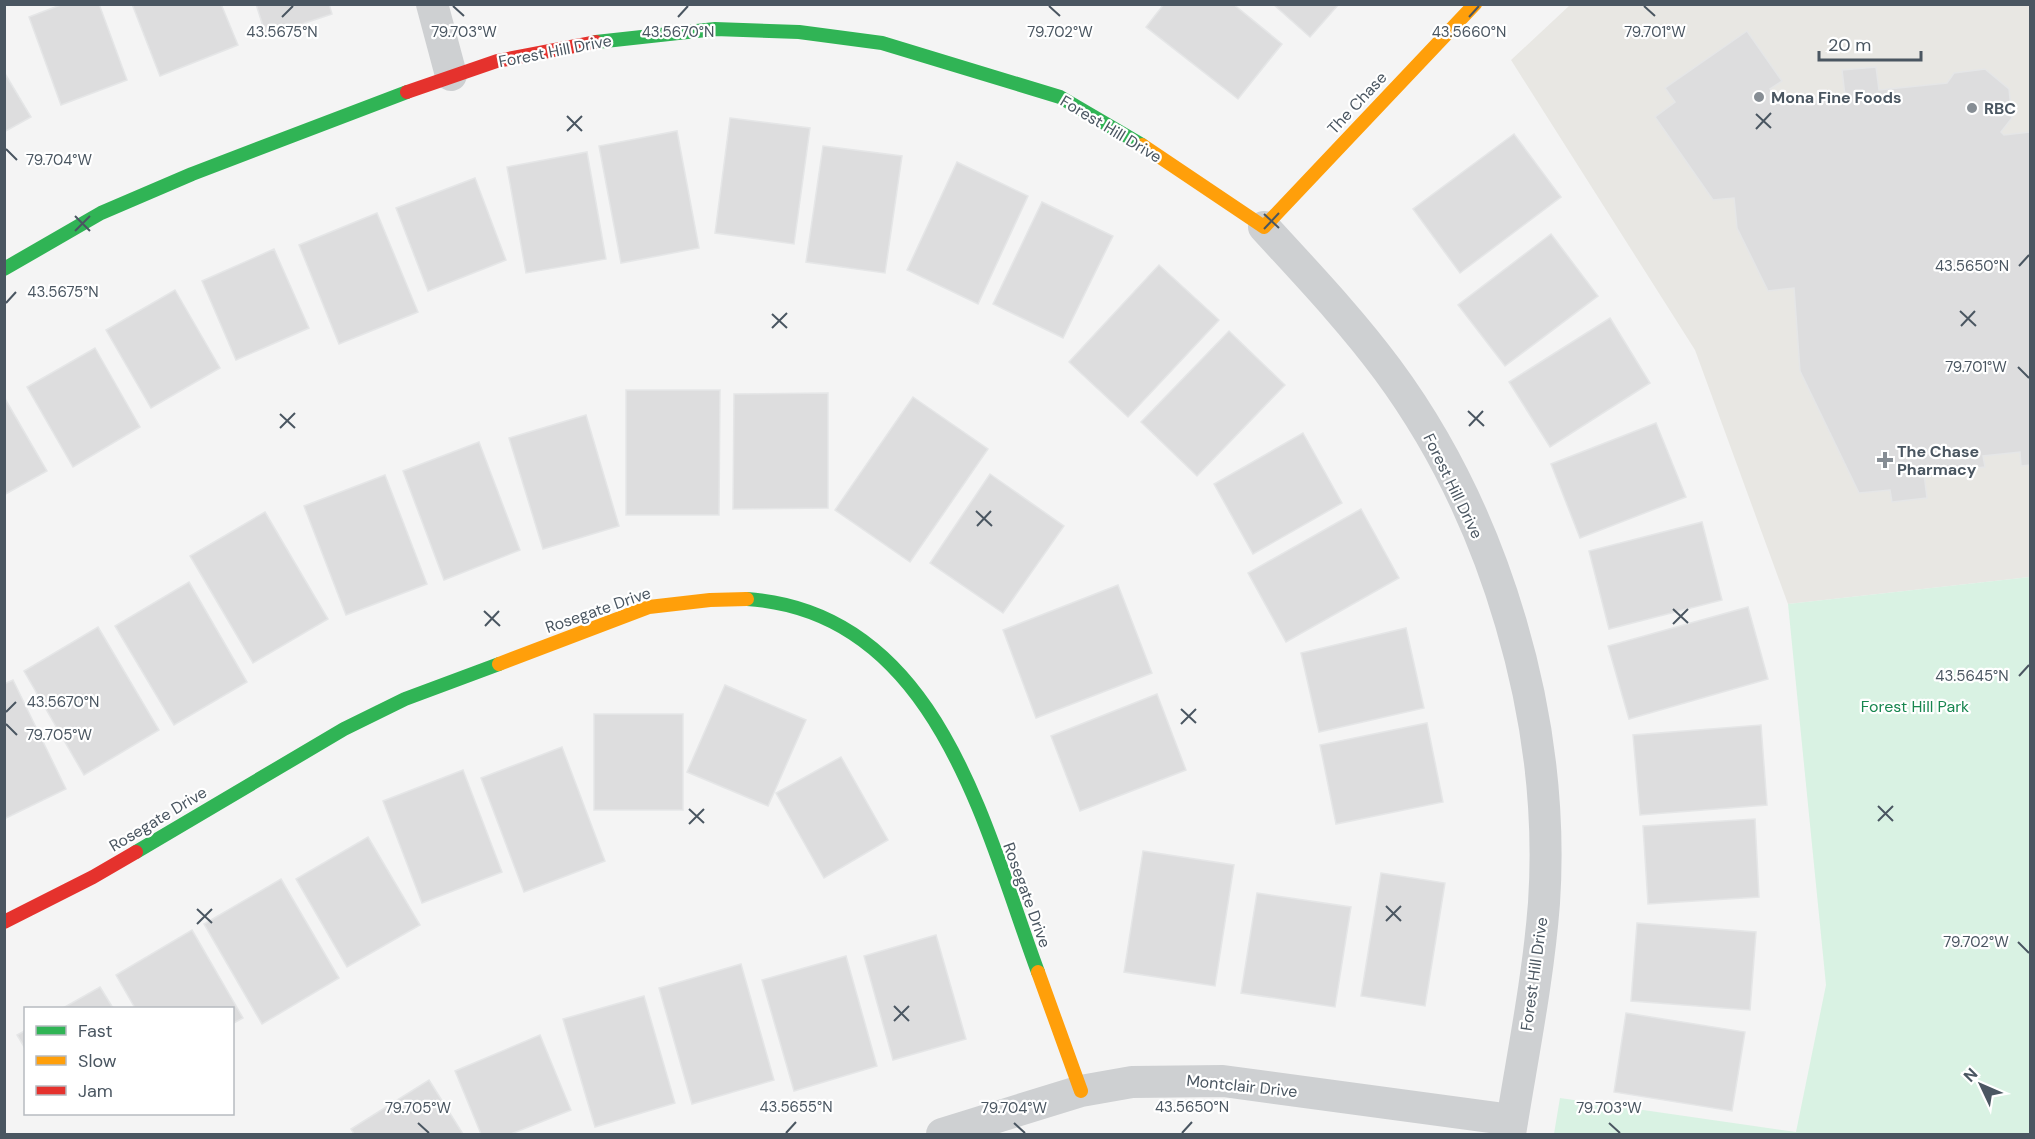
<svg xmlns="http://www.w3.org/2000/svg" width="2035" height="1139" viewBox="0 0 2035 1139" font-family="'DM Sans',sans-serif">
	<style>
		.commercial { fill: #e8e7e3 }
		.green { fill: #d9f2e3 }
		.building { fill: #ddddde; stroke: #e5e6e7; stroke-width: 1.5 }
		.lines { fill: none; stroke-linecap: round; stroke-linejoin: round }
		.street { stroke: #ced0d2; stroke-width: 32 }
		.fast { stroke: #30b455; stroke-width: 14 }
		.slow { stroke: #ff9f0a; stroke-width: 14 }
		.jam { stroke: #e5322d; stroke-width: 14 }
		.ticks { fill: none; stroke: #4a5661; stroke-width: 2 }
		.poi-dot { fill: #868d94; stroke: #fff; stroke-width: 2 }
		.labels { text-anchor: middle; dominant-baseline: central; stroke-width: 4.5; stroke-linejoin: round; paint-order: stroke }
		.street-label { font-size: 16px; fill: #4a5661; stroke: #fff }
		.poi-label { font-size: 16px; font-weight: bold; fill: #4a5661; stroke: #fff; text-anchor: start }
		.park-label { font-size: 16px; fill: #17864f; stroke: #fff }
		.ticks-label { font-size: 15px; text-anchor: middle; fill: #4a5661; stroke: #fff; stroke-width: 4.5; stroke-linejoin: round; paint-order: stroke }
	</style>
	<rect width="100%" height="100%" fill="#f4f4f4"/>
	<!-- commercial -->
	<path class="commercial" d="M1570,5H2030V577L1788,604L1695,350L1511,60Z"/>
	<!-- green -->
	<path class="green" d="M2030,577V1134H1554L1560,1098L1796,1132L1826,985L1788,604Z"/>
	<!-- building -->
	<g class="building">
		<path d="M63,4H99L127,80L61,105L29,17Z"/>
		<path d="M132,4H221L238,45L160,76Z"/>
		<path d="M256,4H329L332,14L266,36Z"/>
		<path d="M1164,4H1233L1282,44L1238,99L1146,27Z"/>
		<path d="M1273,4H1339L1310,37Z"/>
		<path d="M1747,31L1782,81L1770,89L1780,104L1845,96L1842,70L1876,67L1879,90L1947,83L1954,73L1985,69L2009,89L2012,118L2001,132L2004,135L2030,132V465L2021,466L2020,452L1983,456L1985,467L1924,474L1927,498L1892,502L1890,490L1859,493L1800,371L1794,288L1768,291L1737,228L1734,198L1713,200L1655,117L1675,102L1665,88Z"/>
		<path d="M4,72L31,117L4,132Z"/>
		<path d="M730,118L810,128L794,244L715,233Z"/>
		<path d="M677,131L699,248L621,263L599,146Z"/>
		<path d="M1514,134L1561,197L1460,273L1413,209Z"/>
		<path d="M823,146L902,156L885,273L806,262Z"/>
		<path d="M587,152L606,259L526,273L507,167Z"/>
		<path d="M957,162L1028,196L978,304L907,270Z"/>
		<path d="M475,178L506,260L428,291L396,208Z"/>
		<path d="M1042,202L1113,236L1063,338L993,304Z"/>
		<path d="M377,213L418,312L339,344L299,245Z"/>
		<path d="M1551,234L1598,296L1505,366L1458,305Z"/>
		<path d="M274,249L309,328L236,360L202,281Z"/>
		<path d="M1159,265L1219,320L1128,417L1069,362Z"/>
		<path d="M175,290L220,368L151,408L106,330Z"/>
		<path d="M1610,318L1650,383L1550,447L1509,382Z"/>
		<path d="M1229,331L1285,385L1197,476L1141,422Z"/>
		<path d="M95,348L140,427L73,467L27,387Z"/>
		<path d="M626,390H720L719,515H626Z"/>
		<path d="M828,393V508L733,509L734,394Z"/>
		<path d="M4,397L47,471L4,495Z"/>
		<path d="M913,397L988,449L910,562L835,510Z"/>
		<path d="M586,415L619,526L543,549L509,438Z"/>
		<path d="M1656,423L1686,497L1580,538L1551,464Z"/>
		<path d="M1303,433L1342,503L1253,554L1214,484Z"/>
		<path d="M479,442L520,550L444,580L403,471Z"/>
		<path d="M990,474L1064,526L1003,613L930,563Z"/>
		<path d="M385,475L427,584L346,615L304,506Z"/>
		<path d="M1361,509L1399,578L1286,642L1248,573Z"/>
		<path d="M265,512L328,619L253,663L190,556Z"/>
		<path d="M1702,522L1722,600L1609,629L1589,551Z"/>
		<path d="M189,582L247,682L174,725L115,626Z"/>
		<path d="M1118,585L1152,673L1036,718L1003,630Z"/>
		<path d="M1748,607L1768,679L1629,719L1608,646Z"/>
		<path d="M98,627L159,730L84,775L24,671Z"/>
		<path d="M1406,628L1424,708L1319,732L1301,653Z"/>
		<path d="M13,680L66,789L4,819V684Z"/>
		<path d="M725,685L806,720L768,806L687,772Z"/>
		<path d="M1157,694L1186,770L1080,811L1051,736Z"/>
		<rect x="594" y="714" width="89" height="96"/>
		<path d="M1427,723L1443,802L1336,824L1320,745Z"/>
		<path d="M1761,725L1767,805L1640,815L1633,735Z"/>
		<path d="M562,747L605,861L524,892L481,778Z"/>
		<path d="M841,757L888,840L824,878L776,793Z"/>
		<path d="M463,770L502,872L422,903L383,801Z"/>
		<path d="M1755,819L1759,897L1648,904L1643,826Z"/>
		<path d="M368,837L420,925L347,967L296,879Z"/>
		<path d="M1143,851L1234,865L1215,986L1124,972Z"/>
		<path d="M1381,873L1445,883L1425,1006L1361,996Z"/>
		<path d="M281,879L339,978L262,1024L204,924Z"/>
		<path d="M1257,893L1351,907L1335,1007L1241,993Z"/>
		<path d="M1637,923L1756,932L1750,1010L1631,1001Z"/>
		<path d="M192,930L243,1018L232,1024V1008H135L116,975Z"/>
		<path d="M936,935L966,1039L893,1060L864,956Z"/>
		<path d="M846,956L877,1066L794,1091L762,980Z"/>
		<path d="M741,964L774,1080L692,1104L659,988Z"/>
		<path d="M100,987L113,1008H63Z"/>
		<path d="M644,996L675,1103L595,1127L563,1019Z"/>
		<path d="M1626,1013L1745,1032L1732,1111L1614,1092Z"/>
		<path d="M26,1030V1050L17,1035Z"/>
		<path d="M540,1035L571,1110L511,1134H481L455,1071Z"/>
		<path d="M429,1080L463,1134H354L351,1129Z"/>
	</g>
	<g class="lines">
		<!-- street -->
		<g class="street">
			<path d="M432,4L451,75"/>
			<path d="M1264,227C1306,273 1350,319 1387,369C1496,516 1556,721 1544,903C1538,981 1522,1058 1510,1134"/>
			<path d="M942,1134L1081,1091L1132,1082L1223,1081L1512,1120"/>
		</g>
		<!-- fast -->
		<g class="fast">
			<path d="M596,42L715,29L799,32L882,43L1060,97L1142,145"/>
			<path d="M4,269L101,213L192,174L407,92"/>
			<path d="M747,599C938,612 984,827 1038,972"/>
			<path d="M136,852L344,729L405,699L499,664"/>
		</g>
		<!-- slow -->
		<g class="slow">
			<path d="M1142,145L1264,227L1475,4"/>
			<path d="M499,664L649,607L710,600L747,599"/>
			<path d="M1038,972L1081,1091"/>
		</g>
		<!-- jam -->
		<g class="jam">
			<path d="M407,92L497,61L596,42"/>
			<path d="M4,922L93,877L136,852"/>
		</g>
	</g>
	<!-- ticks -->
	<path class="ticks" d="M453,6L464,16M1049,6L1060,16M1644,6L1655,16M282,17L293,6M678,17L688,6M1469,17L1479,6M1756,114L1771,128M567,116L582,131M1756,129L1771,113M567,131L582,116M6,149L17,160M1264,214L1279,228M75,216L90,231M1264,229L1279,213M75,231L90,216M2019,266L2029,255M6,303L16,292M1960,311L1976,326M772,314L787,328M1961,326L1975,311M772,328L787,313M2018,367L2029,378M1468,411L1484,426M280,414L295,428M1469,426L1483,411M280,428L295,413M976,511L992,526M977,526L991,511M1673,609L1688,623M484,611L500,626M1673,624L1688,609M485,626L499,611M2019,676L2029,665M1181,709L1196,723M6,712L16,702M6,724L17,735M1181,724L1196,709M1878,806L1893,821M689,809L704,823M1878,821L1893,806M689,824L704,809M1386,906L1401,921M197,909L212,923M1386,921L1401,906M197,924L212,909M2018,942L2029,953M894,1006L909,1021M894,1021L909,1006M418,1123L429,1133M1014,1123L1025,1133M1609,1123L1620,1133M786,1133L796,1122M1182,1133L1192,1122"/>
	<!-- markers -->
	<g class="poi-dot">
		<circle cx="1759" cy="97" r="6"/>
		<circle cx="1972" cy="108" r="6"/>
		<path d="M1882 451h6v6h6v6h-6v6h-6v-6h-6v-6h6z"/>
	</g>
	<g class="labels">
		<!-- street labels -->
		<g class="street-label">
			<text transform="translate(555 51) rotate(-11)">Forest Hill Drive</text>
			<text transform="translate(1357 103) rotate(-47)">The Chase</text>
			<text transform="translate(1111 129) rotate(31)">Forest Hill Drive</text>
			<text transform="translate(1453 486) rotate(64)">Forest Hill Drive</text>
			<text transform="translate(598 610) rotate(-19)">Rosegate Drive</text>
			<text transform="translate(158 819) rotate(-31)">Rosegate Drive</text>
			<text transform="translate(1027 895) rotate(70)">Rosegate Drive</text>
			<text transform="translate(1534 974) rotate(-82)">Forest Hill Drive</text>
			<text transform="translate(1242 1086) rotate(6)">Montclair Drive</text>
		</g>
		<!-- poi labels -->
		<g class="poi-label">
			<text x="1771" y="97">Mona Fine Foods</text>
			<text x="1984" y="108">RBC</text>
			<text x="1897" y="451">The Chase<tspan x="1897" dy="18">Pharmacy</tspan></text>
		</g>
		<!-- park labels -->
		<g class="park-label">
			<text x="1915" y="706">Forest Hill Park</text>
		</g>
	</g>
	<g class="ticks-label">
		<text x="464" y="37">79.703°W</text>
		<text x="1060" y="37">79.702°W</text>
		<text x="1655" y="37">79.701°W</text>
		<text x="282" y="37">43.5675°N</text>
		<text x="678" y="37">43.5670°N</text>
		<text x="1469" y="37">43.5660°N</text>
		<text x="59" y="165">79.704°W</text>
		<text x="1972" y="271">43.5650°N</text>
		<text x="63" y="297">43.5675°N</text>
		<text x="1976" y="372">79.701°W</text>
		<text x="1972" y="681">43.5645°N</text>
		<text x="63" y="707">43.5670°N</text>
		<text x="59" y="740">79.705°W</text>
		<text x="1976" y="947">79.702°W</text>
		<text x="796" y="1112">43.5655°N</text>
		<text x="1192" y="1112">43.5650°N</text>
		<text x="418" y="1113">79.705°W</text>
		<text x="1014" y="1113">79.704°W</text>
		<text x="1609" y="1113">79.703°W</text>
	</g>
	<!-- border -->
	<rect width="2035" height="1139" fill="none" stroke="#4a5661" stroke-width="12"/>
	<!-- legend -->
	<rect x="24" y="1007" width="210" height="108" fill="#ffffff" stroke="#b7bbc0" stroke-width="1.5"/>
	<rect x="36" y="1026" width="30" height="9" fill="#30b455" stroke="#b7bbc0" stroke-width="1.5"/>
	<text x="78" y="1037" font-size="18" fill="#4a5661">Fast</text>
	<rect x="36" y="1056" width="30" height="9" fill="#ff9f0a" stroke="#b7bbc0" stroke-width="1.5"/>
	<text x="78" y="1067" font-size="18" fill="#4a5661">Slow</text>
	<rect x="36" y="1086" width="30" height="9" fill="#e5322d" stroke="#b7bbc0" stroke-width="1.5"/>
	<text x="78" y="1097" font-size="18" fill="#4a5661">Jam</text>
	<!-- north arrow -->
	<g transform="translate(1981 1085) rotate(314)" stroke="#ffffff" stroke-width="4.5" paint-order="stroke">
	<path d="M0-4.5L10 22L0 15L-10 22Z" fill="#4a5661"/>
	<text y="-9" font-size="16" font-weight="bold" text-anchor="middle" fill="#4a5661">N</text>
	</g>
	<!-- scale -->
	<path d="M1819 51v9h102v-9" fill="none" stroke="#4a5661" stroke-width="3"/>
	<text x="1828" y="51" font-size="18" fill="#4a5661" stroke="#ffffff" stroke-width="4.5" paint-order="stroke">20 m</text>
</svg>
